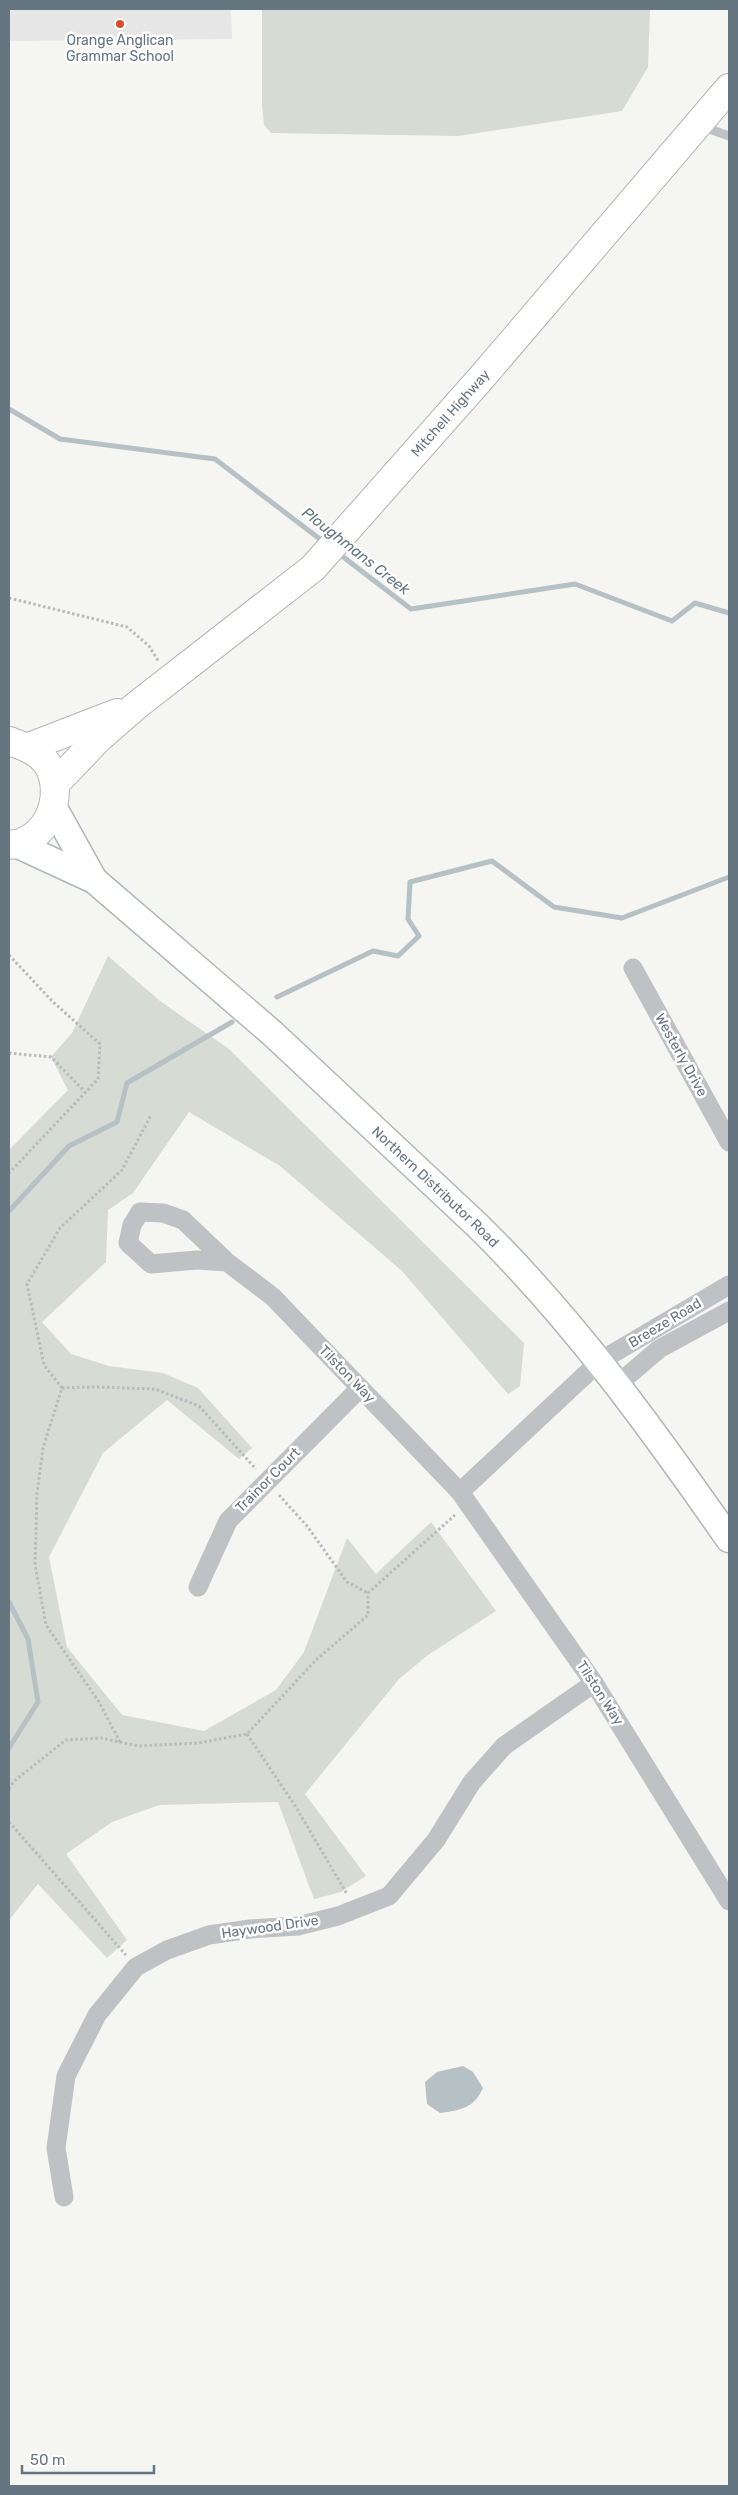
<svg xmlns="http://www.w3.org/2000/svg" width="738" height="2495" viewBox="0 0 738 2495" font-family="Rubik,sans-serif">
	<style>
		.built { fill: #e5e6e5 }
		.green { fill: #d6dbd3 }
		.water { fill: #b5c1c5 }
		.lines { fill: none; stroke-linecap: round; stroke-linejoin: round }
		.stream { stroke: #b5c1c5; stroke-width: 5 }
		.secondary-casing { stroke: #b0b6ba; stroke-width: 29 }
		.trunk-casing { stroke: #b1b5b8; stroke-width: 30 }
		.path { stroke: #b8bbbd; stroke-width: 3; stroke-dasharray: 2.5 2.5; stroke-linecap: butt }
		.service { stroke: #bec2c5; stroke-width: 9 }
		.minor { stroke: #bec2c5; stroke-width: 19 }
		.secondary { stroke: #fff; stroke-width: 26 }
		.trunk { stroke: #fff; stroke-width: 28 }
		.poi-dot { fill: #d94d2d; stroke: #fff; stroke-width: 2 }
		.labels { text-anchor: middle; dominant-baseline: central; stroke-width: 5; stroke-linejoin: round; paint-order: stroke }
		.poi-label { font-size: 14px; fill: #657681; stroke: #fff }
		.street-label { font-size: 14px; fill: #657681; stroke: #fff }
		.water-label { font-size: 15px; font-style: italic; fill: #61777e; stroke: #fff }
	</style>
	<rect width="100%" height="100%" fill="#f5f5f1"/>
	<!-- built -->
	<path class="built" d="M9,9H231L232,39L9,41Z"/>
	<!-- green -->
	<g class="green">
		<path d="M262,9H650L648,67L622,111L458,136L271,133L264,125L262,105Z"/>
		<path d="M108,956L160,1001L229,1049L524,1343L520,1386L508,1394L402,1271L280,1166L189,1112L133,1193L108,1210L106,1262L42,1322L71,1354L109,1366L163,1373L198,1388L252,1448L239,1459L167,1400L103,1453L49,1557L67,1647L122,1715L204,1731L276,1690L304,1652L347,1538L376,1574L431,1522L496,1611L428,1655L399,1679L305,1794L366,1876L341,1892L314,1899L278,1802L159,1805L112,1822L66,1854L127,1940L107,1958L38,1884L9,1920V1150L68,1090L51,1057L72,1033Z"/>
	</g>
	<!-- water -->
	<path class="water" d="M463,2066L473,2072L483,2088C474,2108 461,2110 440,2113L427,2104L425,2082L437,2072Z"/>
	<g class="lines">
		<!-- stream -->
		<g class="stream">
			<path d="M9,409L60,439L215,459L325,543"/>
			<path d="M338,553L411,609L575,584L672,621L695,603L729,613"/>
			<path d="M277,997L373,951L398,956L419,936L408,919L410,882L492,861L554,907L622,918L729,877"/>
			<path d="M9,1211L69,1146L117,1122L127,1083L232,1022"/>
			<path d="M9,1602L28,1639L38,1702L9,1748"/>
		</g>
		<!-- secondary casing -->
		<g class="secondary-casing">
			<g id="secondary">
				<path d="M54,808L94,880"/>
				<path id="s1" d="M16,844L94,880L272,1033L477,1225C574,1320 652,1429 729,1539"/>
			</g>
		</g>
		<!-- trunk casing -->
		<g class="trunk-casing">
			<g id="trunk">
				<path d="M9,741C23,746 39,751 48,765C66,796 47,843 9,845"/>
				<path d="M29,747L117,713"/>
				<path id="s2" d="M55,784L98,739L137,705L313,568L482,377L729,88"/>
			</g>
		</g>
		<!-- path -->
		<g class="path">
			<path d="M9,598L127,627L149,646L159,662"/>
			<path d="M9,955L53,1002L100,1044L98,1079L9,1173"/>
			<path d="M9,1053L51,1057L85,1092"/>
			<path d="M62,1388L44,1365L27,1284L60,1228L122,1170L151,1115"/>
			<path d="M279,1495L307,1526L347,1582L368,1593"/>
			<path d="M247,1734L294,1804L347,1894"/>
			<path d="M120,1742L99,1702L46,1625L35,1565L37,1493L43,1448L62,1388L96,1387L155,1389L199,1406L256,1469"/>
			<path d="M9,1789L14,1781L66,1740L101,1738L138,1746L198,1743L247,1734L316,1660L368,1615V1593L455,1515"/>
			<path d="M9,1822L126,1955"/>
		</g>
		<!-- service -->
		<path class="service" d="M701,126L729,136"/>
		<!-- minor -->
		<g class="minor">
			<path d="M633,968L729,1142"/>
			<path d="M227,1262L197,1260L151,1264L128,1243L132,1225L140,1212L163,1213L183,1220L227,1262L273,1297L460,1492L594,1683L729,1901"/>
			<path d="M618,1384L659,1349L729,1311"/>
			<path d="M460,1492L600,1361L729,1285"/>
			<path d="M198,1587L228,1521L360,1388"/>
			<path d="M64,2197L56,2148L66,2076L97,2015L136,1967L167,1950L209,1935L250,1929L298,1926L338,1916L389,1896L436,1840L472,1782L504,1746L594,1683"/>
		</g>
		<!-- secondary -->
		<use href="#secondary" class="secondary"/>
		<!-- trunk -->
		<use href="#trunk" class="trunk"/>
	</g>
	<!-- markers -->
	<circle class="poi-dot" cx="120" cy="24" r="5"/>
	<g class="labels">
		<!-- poi labels -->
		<g class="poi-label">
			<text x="120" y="40">Orange Anglican<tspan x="120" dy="16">Grammar School</tspan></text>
		</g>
		<!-- street labels -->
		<g class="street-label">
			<text stroke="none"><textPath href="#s2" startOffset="544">Mitchell Highway</textPath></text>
			<text transform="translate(681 1055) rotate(61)">Westerly Drive</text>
			<text stroke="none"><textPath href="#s1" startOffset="545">Northern Distributor Road</textPath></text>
			<text transform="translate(665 1323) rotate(-31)">Breeze Road</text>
			<text transform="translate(347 1374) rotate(46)">Tilston Way</text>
			<text transform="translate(268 1480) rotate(-45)">Trainor Court</text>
			<text transform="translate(600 1693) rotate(57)">Tilston Way</text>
			<text transform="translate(270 1927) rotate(-8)">Haywood Drive</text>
		</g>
		<!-- water labels -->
		<g class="water-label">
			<text transform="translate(356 551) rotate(38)">Ploughmans Creek</text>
		</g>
	</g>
	<!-- border -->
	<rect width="738" height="2495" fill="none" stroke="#657681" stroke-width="20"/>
	<!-- scale -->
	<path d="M22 2465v8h132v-8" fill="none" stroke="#657681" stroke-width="2.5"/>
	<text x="30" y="2465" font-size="15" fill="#657681" stroke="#ffffff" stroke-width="4" paint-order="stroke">50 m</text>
</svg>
